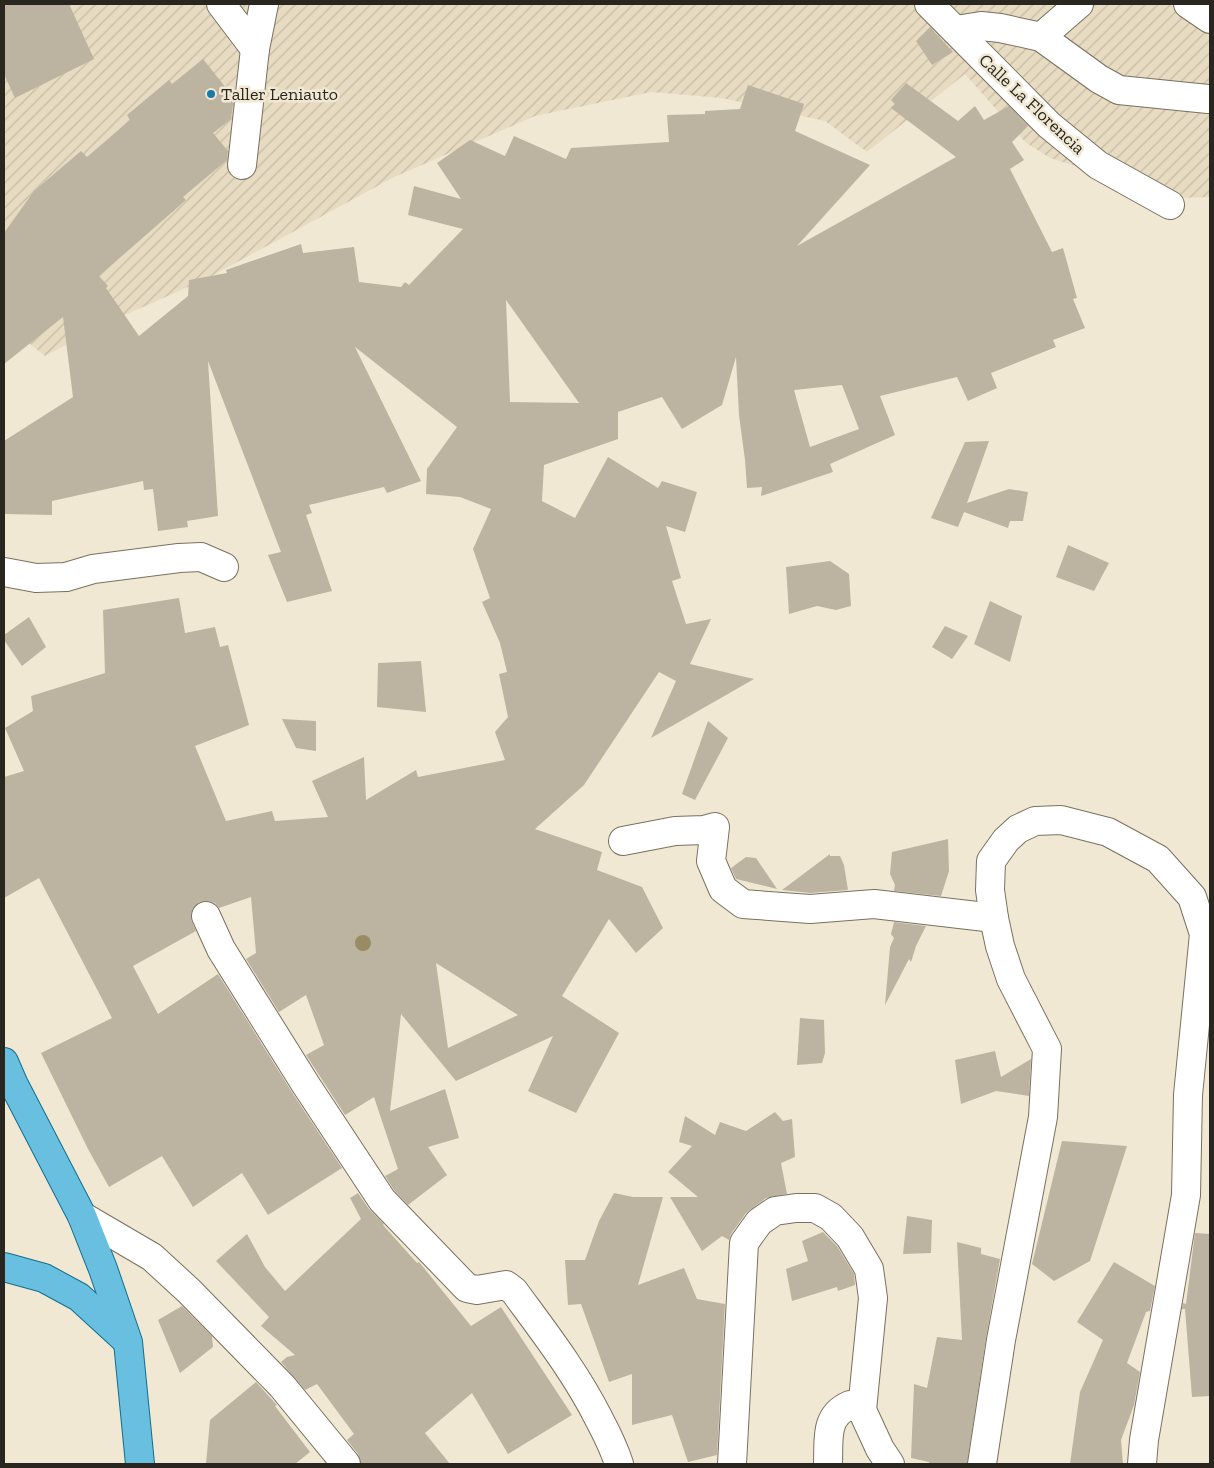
<svg xmlns="http://www.w3.org/2000/svg" width="1214" height="1468" viewBox="0 0 1214 1468" font-family="'Zilla Slab',serif">
	<style>
		.industrial { fill: url(#industrial-furrows) }
		.building { fill: #bcb4a0; fill-rule: evenodd }
		.lines { fill: none; stroke-linecap: round; stroke-linejoin: round }
		.minor-casing { stroke: #79715f; stroke-width: 30 }
		.major-casing { stroke: #126e8f; stroke-width: 30 }
		.minor { stroke: #fff; stroke-width: 28 }
		.major { stroke: #69bfe0; stroke-width: 28 }
		.tree { fill: #998b63 }
		.poi-dot { fill: #187ca7; stroke: #f1e8d4; stroke-width: 2 }
		.labels { text-anchor: middle; dominant-baseline: central; stroke-width: 5; stroke-linejoin: round; paint-order: stroke }
		.poi-label { font-size: 18px; fill: #29261f; stroke: #f1e8d4; text-anchor: start }
		.street-label { font-size: 18px; fill: #29261f; stroke: #f1e8d4 }
	</style>
	<defs>
		<pattern id="industrial-furrows" width="10" height="10" patternUnits="userSpaceOnUse" patternTransform="scale(1.25)"><rect width="10" height="10" fill="#e7dbc1"/><path d="M-1 1l2-2M0 10L10 0M9 11l2-2" fill="none" stroke="#c6bca5"/></pattern>
	</defs>
	<rect width="100%" height="100%" fill="#f1e8d4"/>
	<!-- industrial -->
	<path class="industrial" d="M4,4H1210V197L1178,198L1050,158L1025,142L965,74L867,152L825,121L722,98L651,92L535,116L394,177L206,279L107,323L45,356L4,323Z"/>
	<!-- building -->
	<g class="building">
		<path d="M4,4H69L94,59L15,98L4,74Z"/>
		<path d="M930,27L953,52L932,65L916,41Z"/>
		<path d="M203,59L234,98L231,119L213,133L228,151L227,160L183,197L186,200L99,276L108,286L106,288L139,336L188,296L189,280L227,273L226,270L301,244L303,253L354,247L359,282L401,287L405,282L409,285L463,229L408,215L414,186L461,199L437,163L470,140L505,156L514,136L566,159L571,148L669,142L667,115L705,114V111L740,109L748,85L804,104L795,131L870,165L797,246L956,157L891,108L895,104L891,100L906,83L958,121L975,106L984,120L1009,106L1028,126L1012,142L1024,160L1010,169L1052,252L1063,248L1077,298L1073,299L1085,328L1053,340L1056,347L991,373L997,388L968,401L957,377L880,396L895,435L830,464L833,472L761,496L762,487L747,488L745,460L739,415L736,357L722,405L682,429L662,397L618,412V439L544,465L542,501L575,518L608,457L658,488L662,481L697,492L685,532L666,526L681,578L672,581L686,624L711,619L690,664L754,679L651,738L676,681L659,672L584,785L535,829L602,852L597,870L642,887L663,928L636,953L609,919L562,996L619,1033L576,1113L528,1091L553,1036L456,1081L401,1014L390,1111L445,1089L459,1138L428,1147L447,1175L408,1205L394,1190L385,1176L398,1169L374,1097L345,1115L306,1055L324,1045L306,995L279,1012L246,959L256,953L251,897L219,908L215,903L208,901L199,902L194,907L191,914L192,922L196,931L133,966L158,1014L218,974L293,1094L342,1168L268,1215L242,1173L193,1207L162,1156L109,1187L88,1149L41,1053L112,1018L39,878L4,898V777L24,771L5,728L33,711L31,696L105,673L103,610L179,598L185,633L215,627L220,647L228,645L249,725L195,746L226,821L272,811L275,821L328,817L312,781L364,757L366,800L416,770L418,777L505,760L495,732L508,717L499,674L507,672L500,643L482,602L490,598L473,549L491,509L460,497L426,494L427,469L457,427L355,347L421,481L387,493L384,487L309,505L312,513L306,515L332,591L287,602L268,555L281,552L208,361L218,516L187,521L188,527L158,531L153,489L144,490L143,481L52,501V515L4,514V441L73,397L63,317L4,364V233L34,191L81,151L87,157L130,120L127,115L169,80L172,84ZM506,300L579,403L510,402ZM842,385L859,429L810,447L794,390ZM436,963L518,1015L448,1048Z"/>
		<path d="M989,441L967,503L1009,489L1028,492L1023,521H1010L1008,528L964,512L958,527L931,518L965,442Z"/>
		<path d="M1068,545L1109,563L1094,591L1056,577Z"/>
		<path d="M830,561L849,574L851,606L836,610L817,606L789,614L786,567Z"/>
		<path d="M990,601L1022,616L1010,662L974,644Z"/>
		<path d="M29,617L46,647L22,666L4,640V635Z"/>
		<path d="M945,626L968,636L952,659L932,647Z"/>
		<path d="M421,661L426,712L377,707L378,663Z"/>
		<path d="M282,719L316,721V751L296,748Z"/>
		<path d="M708,721L728,738L695,800L682,794Z"/>
		<path d="M948,839L949,871L941,896L894,891L895,885L890,874L892,852Z"/>
		<path d="M830,854V856H840L844,865L848,890L810,893L782,890Z"/>
		<path d="M746,857L756,858L777,889L736,879L731,868Z"/>
		<path d="M894,922L926,926L916,946L911,962L909,959L885,1005L890,947L894,938L891,934Z"/>
		<path d="M800,1018L824,1020L825,1053L822,1063L797,1065Z"/>
		<path d="M995,1051L1001,1077L1031,1059L1029,1096L996,1091L961,1104L955,1060Z"/>
		<path d="M775,1112L783,1121L792,1119L795,1157L781,1163L787,1194L766,1198L746,1213L731,1234L729,1240L722,1236L702,1251L670,1197H698L668,1172L692,1146L679,1142L685,1116L715,1135L720,1122L746,1131Z"/>
		<path d="M1062,1141L1127,1146L1090,1261L1054,1281L1032,1264Z"/>
		<path d="M358,1193L369,1209L384,1224L383,1225L417,1263L419,1262L471,1326L501,1307L572,1415L508,1454L472,1393L425,1433L450,1464H361L358,1454L347,1440L354,1434L317,1384L305,1390L281,1362L287,1357L295,1355L261,1326L269,1317L216,1261L247,1234L265,1267L285,1291L361,1219L350,1198Z"/>
		<path d="M614,1193L633,1197H663L638,1285L684,1268L697,1299L725,1304L717,1455L688,1462L672,1415L632,1425V1374L609,1382L581,1304L568,1305L565,1260H585L599,1221Z"/>
		<path d="M907,1216L932,1220L931,1253L903,1254Z"/>
		<path d="M823,1232L837,1246L854,1274L855,1285L838,1291L837,1287L792,1301L786,1269L808,1261L802,1241Z"/>
		<path d="M1195,1233L1210,1234V1396L1192,1397L1185,1309H1182L1183,1303L1186,1304Z"/>
		<path d="M957,1242L981,1248V1254L1000,1259L986,1338L967,1464H929V1462L911,1458L914,1384L927,1388L937,1337L962,1340Z"/>
		<path d="M1114,1262L1155,1286L1150,1311L1146,1312L1127,1363L1140,1372L1134,1405L1121,1440L1123,1464H1070L1080,1392L1103,1340L1077,1322Z"/>
		<path d="M182,1306L212,1336L213,1347L180,1373L158,1320Z"/>
		<path d="M256,1382L277,1405L275,1406L310,1452L295,1464H206L210,1420Z"/>
	</g>
	<g class="lines">
		<!-- minor casing -->
		<g class="minor-casing">
			<g id="minor">
				<path d="M221,4L255,49L264,4"/>
				<path d="M929,4L1049,125L1098,165L1170,205"/>
				<path d="M1188,4L1210,19"/>
				<path d="M956,30L981,26L1000,28L1041,37L1099,79L1119,90L1208,99"/>
				<path d="M1041,37L1079,4"/>
				<path d="M242,165L255,49"/>
				<path d="M4,572L36,578L66,577L93,569L179,558L201,557L224,567"/>
				<path d="M623,841L675,831L704,830L715,827L711,861L723,889L743,904L810,909L874,904L994,918"/>
				<path d="M206,916L221,949L306,1085L382,1200L467,1288L477,1290L506,1285L514,1291C544,1332 576,1373 599,1419C607,1434 614,1448 619,1464"/>
				<path d="M82,1216L152,1257L189,1291L282,1386L346,1464"/>
				<path d="M732,1464L744,1243L759,1222L775,1211L796,1208H815L831,1217L850,1237L869,1269L873,1298L862,1410L880,1449L890,1464"/>
				<path d="M828,1464C829,1440 824,1416 850,1405L862,1410"/>
				<path d="M982,1464L1001,1340L1043,1117L1047,1049L1011,979L1000,946L994,918L990,890L991,861L1006,840L1018,829L1035,821L1061,820L1108,832L1158,859L1192,897L1204,934L1188,1095L1186,1195L1144,1440L1142,1464"/>
			</g>
		</g>
		<!-- major casing -->
		<g class="major-casing">
			<g id="major">
				<path d="M4,1062L14,1085L82,1216L103,1269L128,1342L140,1464"/>
				<path d="M4,1267L44,1278L79,1297L127,1341"/>
			</g>
		</g>
		<!-- minor -->
		<use href="#minor" class="minor"/>
		<!-- major -->
		<use href="#major" class="major"/>
	</g>
	<!-- trees -->
	<circle class="tree" cx="363" cy="943" r="8"/>
	<!-- markers -->
	<circle class="poi-dot" cx="211" cy="94" r="5"/>
	<g class="labels">
		<!-- poi labels -->
		<g class="poi-label">
			<text x="221" y="94">Taller Leniauto</text>
		</g>
		<!-- street labels -->
		<g class="street-label">
			<text transform="translate(1032 104) rotate(43)">Calle La Florencia</text>
		</g>
	</g>
	<!-- border -->
	<rect width="1214" height="1468" fill="none" stroke="#29261f" stroke-width="10"/>
</svg>
